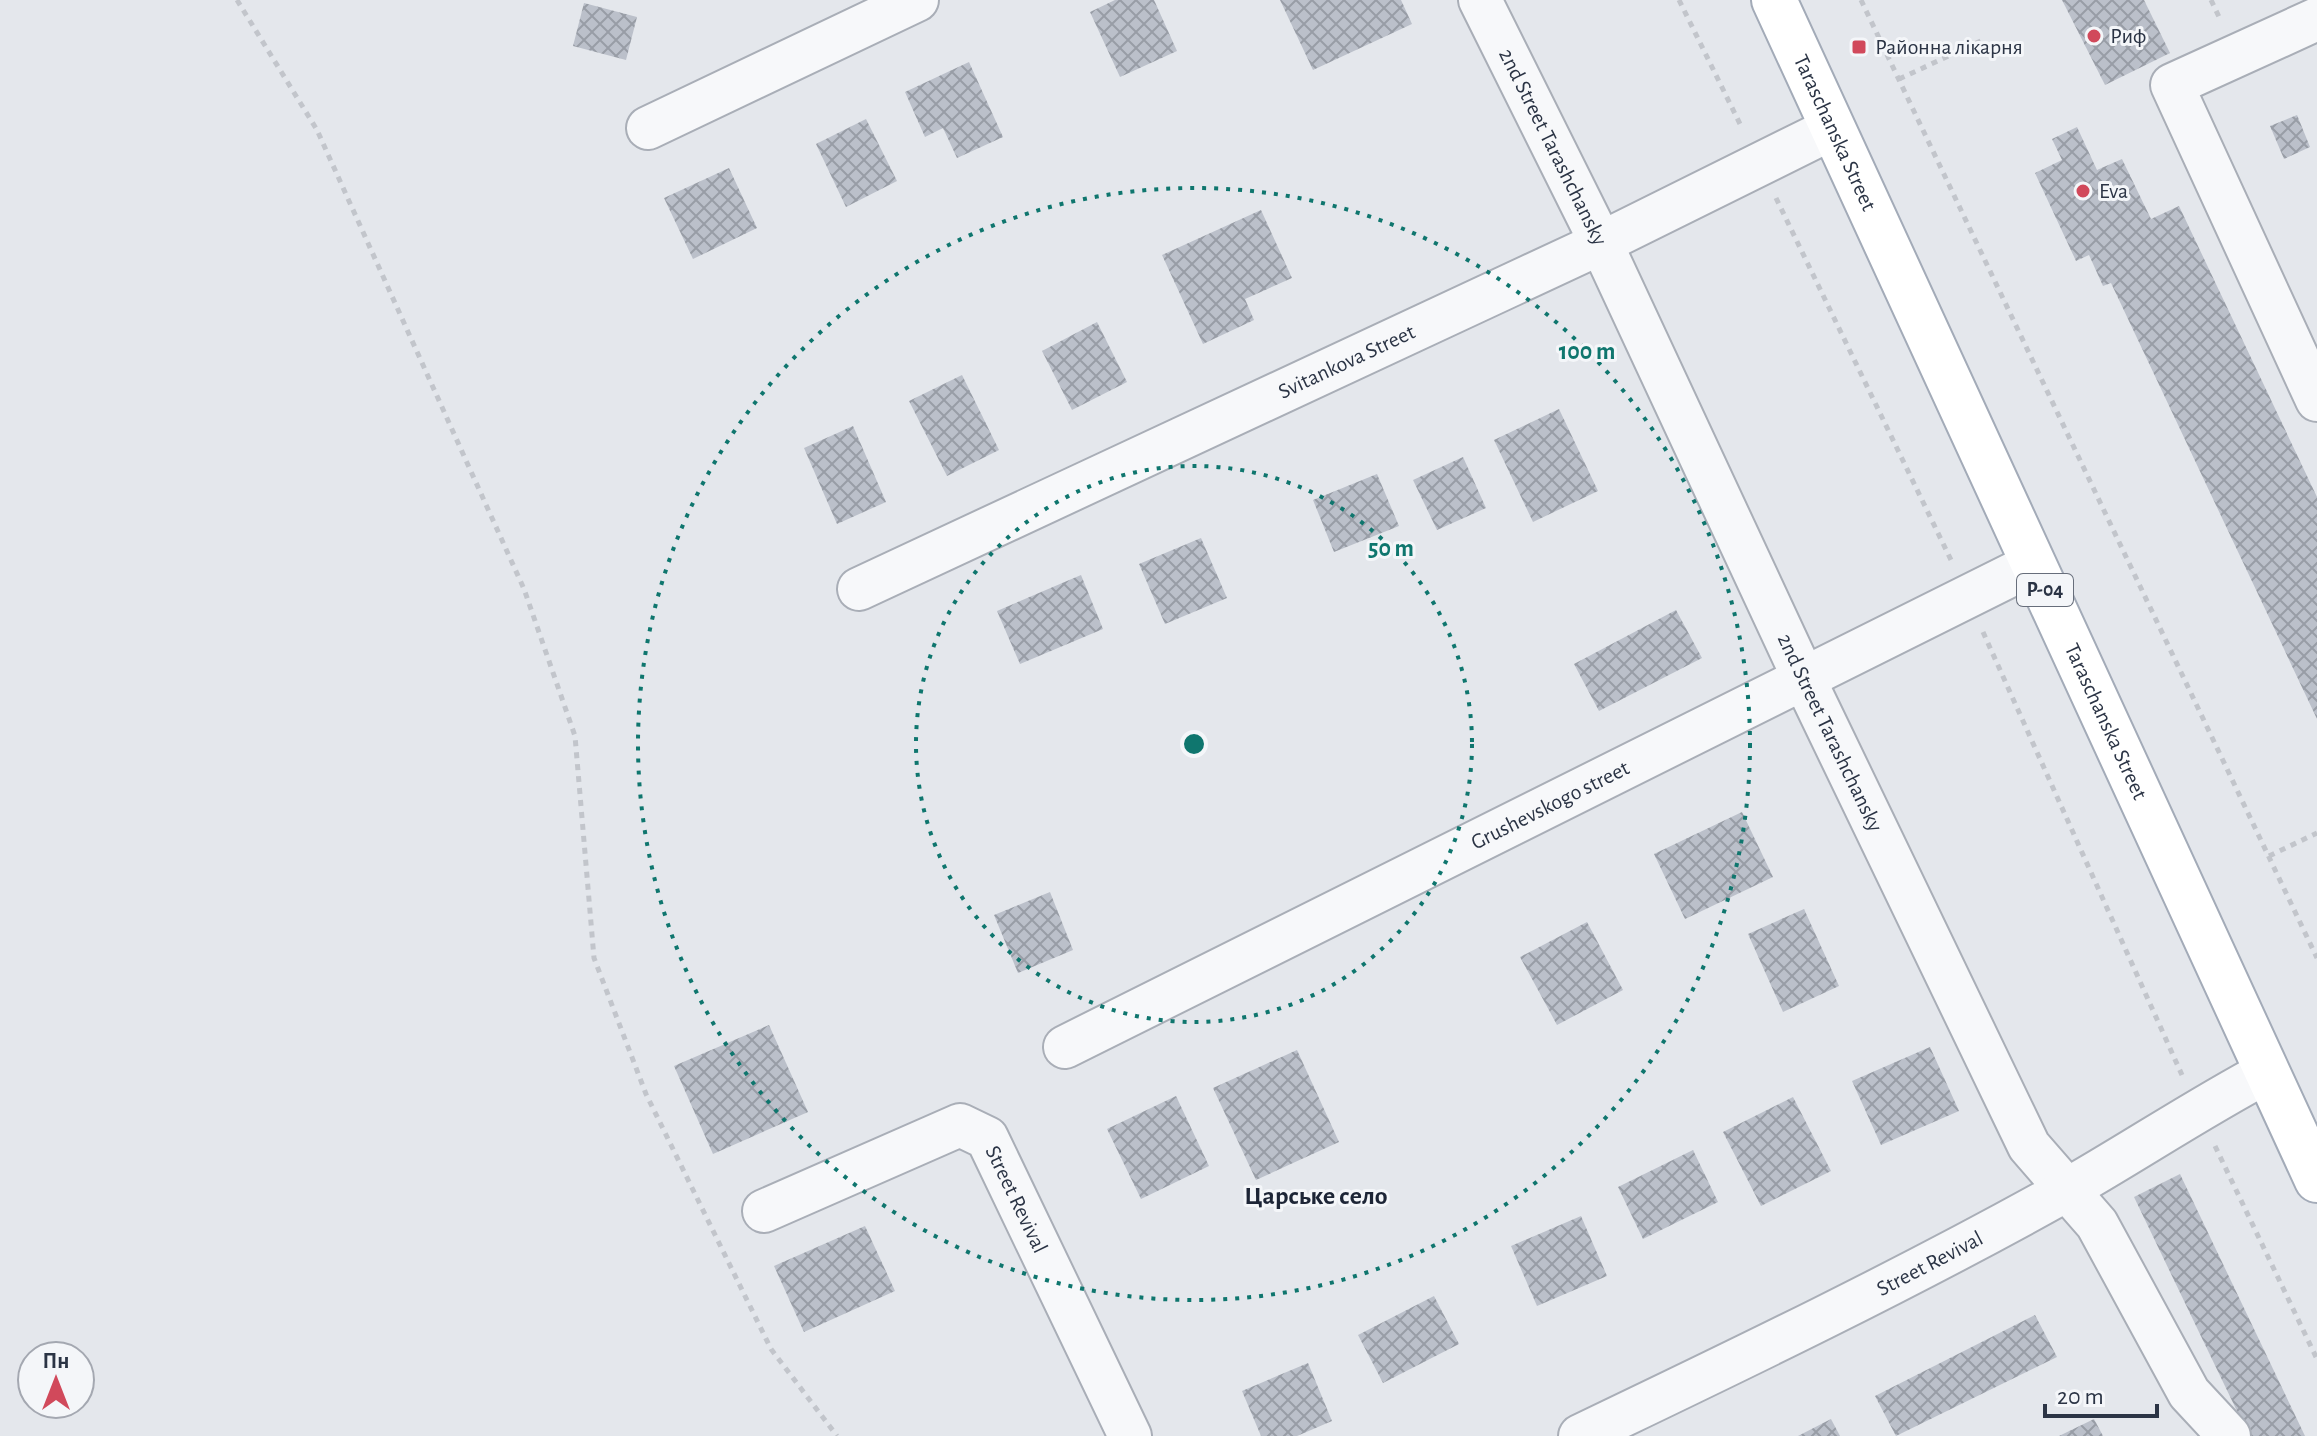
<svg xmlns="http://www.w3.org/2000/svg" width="2317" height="1436" viewBox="0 0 2317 1436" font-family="'Alegreya Sans',sans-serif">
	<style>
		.building { fill: url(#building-cross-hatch) }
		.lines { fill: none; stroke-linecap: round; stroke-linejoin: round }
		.minor-casing { stroke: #a9aeb7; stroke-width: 46 }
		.major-casing { stroke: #a3abb8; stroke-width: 48 }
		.path { stroke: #c2c5cb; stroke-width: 5; stroke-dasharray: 6 6; stroke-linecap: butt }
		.minor { stroke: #f7f8fa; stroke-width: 42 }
		.major { stroke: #fff; stroke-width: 44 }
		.ring { fill: none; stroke: #0f766e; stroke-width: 4; stroke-dasharray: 4 8 }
		.poi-dot { fill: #d1495b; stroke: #f4f6f9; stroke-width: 3 }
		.labels { text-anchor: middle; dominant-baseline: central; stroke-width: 6; stroke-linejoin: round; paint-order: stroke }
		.shield { fill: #f4f6f9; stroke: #676e7b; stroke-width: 2 }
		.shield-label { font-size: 20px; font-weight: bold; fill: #2b3445 }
		.poi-label { font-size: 22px; fill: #2b3445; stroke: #f4f6f9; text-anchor: start }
		.street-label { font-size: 22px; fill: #2b3445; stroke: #f4f6f9 }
		.quarter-label { font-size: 26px; font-weight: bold; fill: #1d2536; stroke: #f4f6f9 }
		.centre { fill: #0f766e; stroke: #f4f6f9; stroke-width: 4 }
		.ring-label { font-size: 24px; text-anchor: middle; font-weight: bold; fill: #0f766e; stroke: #f4f6f9; stroke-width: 6; stroke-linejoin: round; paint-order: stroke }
	</style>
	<defs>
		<pattern id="building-cross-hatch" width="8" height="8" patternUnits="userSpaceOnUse" patternTransform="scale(2)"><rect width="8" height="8" fill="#bbc0ca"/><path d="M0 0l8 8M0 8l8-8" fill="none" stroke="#989da6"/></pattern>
	</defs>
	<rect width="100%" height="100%" fill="#e4e7ec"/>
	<!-- building -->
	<g class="building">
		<path d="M1115,0H1154L1177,51L1120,77L1090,12Z"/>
		<path d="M1280,0H1401L1412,24L1313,70Z"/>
		<path d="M2062,0H2144L2170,53L2105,85Z"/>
		<path d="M584,3L637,17L626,60L573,46Z"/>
		<path d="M969,62L1003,137L957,158L943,128L925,137L905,92Z"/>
		<path d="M2297,115L2310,147L2284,159L2270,126Z"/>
		<path d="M866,119L897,181L846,207L816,144Z"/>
		<path d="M2077,127L2097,170L2122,159L2151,219L2179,206L2317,497V719L2111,283L2103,286L2089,255L2076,261L2035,173L2062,160L2052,139Z"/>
		<path d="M729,168L757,228L693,259L664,198Z"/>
		<path d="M1261,210L1292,278L1245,299L1254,320L1203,344L1162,255Z"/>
		<path d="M1097,322L1127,382L1072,410L1042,351Z"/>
		<path d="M962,375L999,450L947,476L909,401Z"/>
		<path d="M1559,409L1598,491L1533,522L1494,440Z"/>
		<path d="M853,426L886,502L837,524L804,448Z"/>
		<path d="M1463,457L1486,508L1437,530L1413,480Z"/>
		<path d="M1377,474L1399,526L1334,552L1313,500Z"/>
		<path d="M1201,538L1227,598L1165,624L1139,564Z"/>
		<path d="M1081,575L1103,629L1020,664L997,611Z"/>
		<path d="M1676,610L1702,658L1599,711L1574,664Z"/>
		<path d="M1742,812L1773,877L1685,919L1654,854Z"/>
		<path d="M1050,892L1073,950L1018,973L994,915Z"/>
		<path d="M1804,909L1839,986L1783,1012L1748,934Z"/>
		<path d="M1587,922L1623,990L1557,1025L1520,957Z"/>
		<path d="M769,1025L808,1112L713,1154L674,1066Z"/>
		<path d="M1930,1047L1959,1111L1881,1145L1852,1081Z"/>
		<path d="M1297,1050L1339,1142L1256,1180L1213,1088Z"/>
		<path d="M1176,1096L1209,1166L1141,1199L1107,1129Z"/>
		<path d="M1793,1097L1831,1171L1761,1206L1723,1132Z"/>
		<path d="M1693,1150L1718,1202L1643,1239L1618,1187Z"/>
		<path d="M2180,1174L2305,1436H2249L2134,1197Z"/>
		<path d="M1581,1216L1607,1276L1537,1306L1511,1246Z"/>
		<path d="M865,1226L895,1291L804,1332L774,1266Z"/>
		<path d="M1434,1296L1459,1344L1383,1383L1358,1335Z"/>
		<path d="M2035,1315L2057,1357L1896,1436L1875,1396Z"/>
		<path d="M1308,1363L1332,1421L1297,1436H1261L1242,1391Z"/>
		<path d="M1831,1419L1840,1436H1798Z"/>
		<path d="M2094,1419L2103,1436H2059Z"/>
	</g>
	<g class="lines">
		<!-- minor casing -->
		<g class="minor-casing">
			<g id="minor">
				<path id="s1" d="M1480,0L1601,243L1805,681L2029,1146L2097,1224L2189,1393L2229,1436"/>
				<path d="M2317,19L2172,85L2317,400"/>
				<path d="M648,128L917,0"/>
				<path id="s2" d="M859,589L1601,243L1833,128"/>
				<path id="s3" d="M1065,1047L2033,564"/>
				<path id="s4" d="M764,1211L960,1125L987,1138L1130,1436"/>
				<path id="s5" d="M1580,1436C1743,1358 1905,1280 2063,1192C2132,1153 2197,1109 2267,1072"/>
			</g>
		</g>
		<!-- major casing -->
		<g class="major-casing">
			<g id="major">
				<path id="s6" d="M1774,0L2317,1180"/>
			</g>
		</g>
		<!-- path -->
		<g class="path">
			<path d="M237,0L317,130L524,589L575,736L594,958L646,1094L771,1349L837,1436"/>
			<path d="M1679,0L1742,128"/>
			<path d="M1861,0L2317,958"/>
			<path d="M2211,0L2221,21"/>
			<path d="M1899,79L1983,40"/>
			<path d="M1776,198L1951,560"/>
			<path d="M1983,632L2182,1075"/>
			<path d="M2269,856L2317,833"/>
			<path d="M2215,1146L2317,1359"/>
		</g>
		<!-- minor -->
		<use href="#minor" class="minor"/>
		<!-- major -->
		<use href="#major" class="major"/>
	</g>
	<!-- distance rings -->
	<g class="ring">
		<circle cx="1194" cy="744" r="278"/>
		<circle cx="1194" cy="744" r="556"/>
	</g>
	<!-- markers -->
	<g class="poi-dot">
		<circle cx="2094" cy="36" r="8"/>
		<rect x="1851" y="39" width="16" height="16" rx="4"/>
		<circle cx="2083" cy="191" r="8"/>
	</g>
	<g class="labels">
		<!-- shield labels -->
		<rect class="shield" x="2017" y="574" width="56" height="32" rx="6"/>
		<g class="shield-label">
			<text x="2045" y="590">Р-04</text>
		</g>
		<!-- poi labels -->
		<g class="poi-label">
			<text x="2110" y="36">Риф</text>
			<text x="1875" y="47">Районна лікарня</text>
			<text x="2099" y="191">Eva</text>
		</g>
		<!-- street labels -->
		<g class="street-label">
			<text stroke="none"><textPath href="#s6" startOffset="146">Taraschanska Street</textPath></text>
			<text stroke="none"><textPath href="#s1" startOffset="164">2nd Street Tarashchansky</textPath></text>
			<text stroke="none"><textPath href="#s2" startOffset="538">Svitankova Street</textPath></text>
			<text stroke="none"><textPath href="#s6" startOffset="794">Taraschanska Street</textPath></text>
			<text stroke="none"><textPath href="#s1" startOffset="812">2nd Street Tarashchansky</textPath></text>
			<text stroke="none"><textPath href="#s3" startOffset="542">Grushevskogo street</textPath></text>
			<text stroke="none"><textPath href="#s4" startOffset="312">Street Revival</textPath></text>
			<text stroke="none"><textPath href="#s5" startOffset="390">Street Revival</textPath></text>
		</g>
		<!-- quarter labels -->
		<g class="quarter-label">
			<text x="1316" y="1196">Царське село</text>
		</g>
	</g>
	<circle cx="1194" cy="744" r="12" class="centre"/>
	<g class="ring-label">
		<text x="1587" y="359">100 m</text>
		<text x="1391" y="556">50 m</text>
	</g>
	<!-- north arrow -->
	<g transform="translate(56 1380)"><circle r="38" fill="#f4f6f9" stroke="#a4a8b1" stroke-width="2"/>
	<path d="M0-6L14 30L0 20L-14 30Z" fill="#d1495b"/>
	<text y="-12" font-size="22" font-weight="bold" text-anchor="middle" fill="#2b3445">Пн</text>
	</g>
	<!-- scale -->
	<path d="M2045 1404v12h112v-12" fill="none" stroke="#2b3445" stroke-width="4"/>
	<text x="2057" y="1404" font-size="24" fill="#2b3445" stroke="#f4f6f9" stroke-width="6" paint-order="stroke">20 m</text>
</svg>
